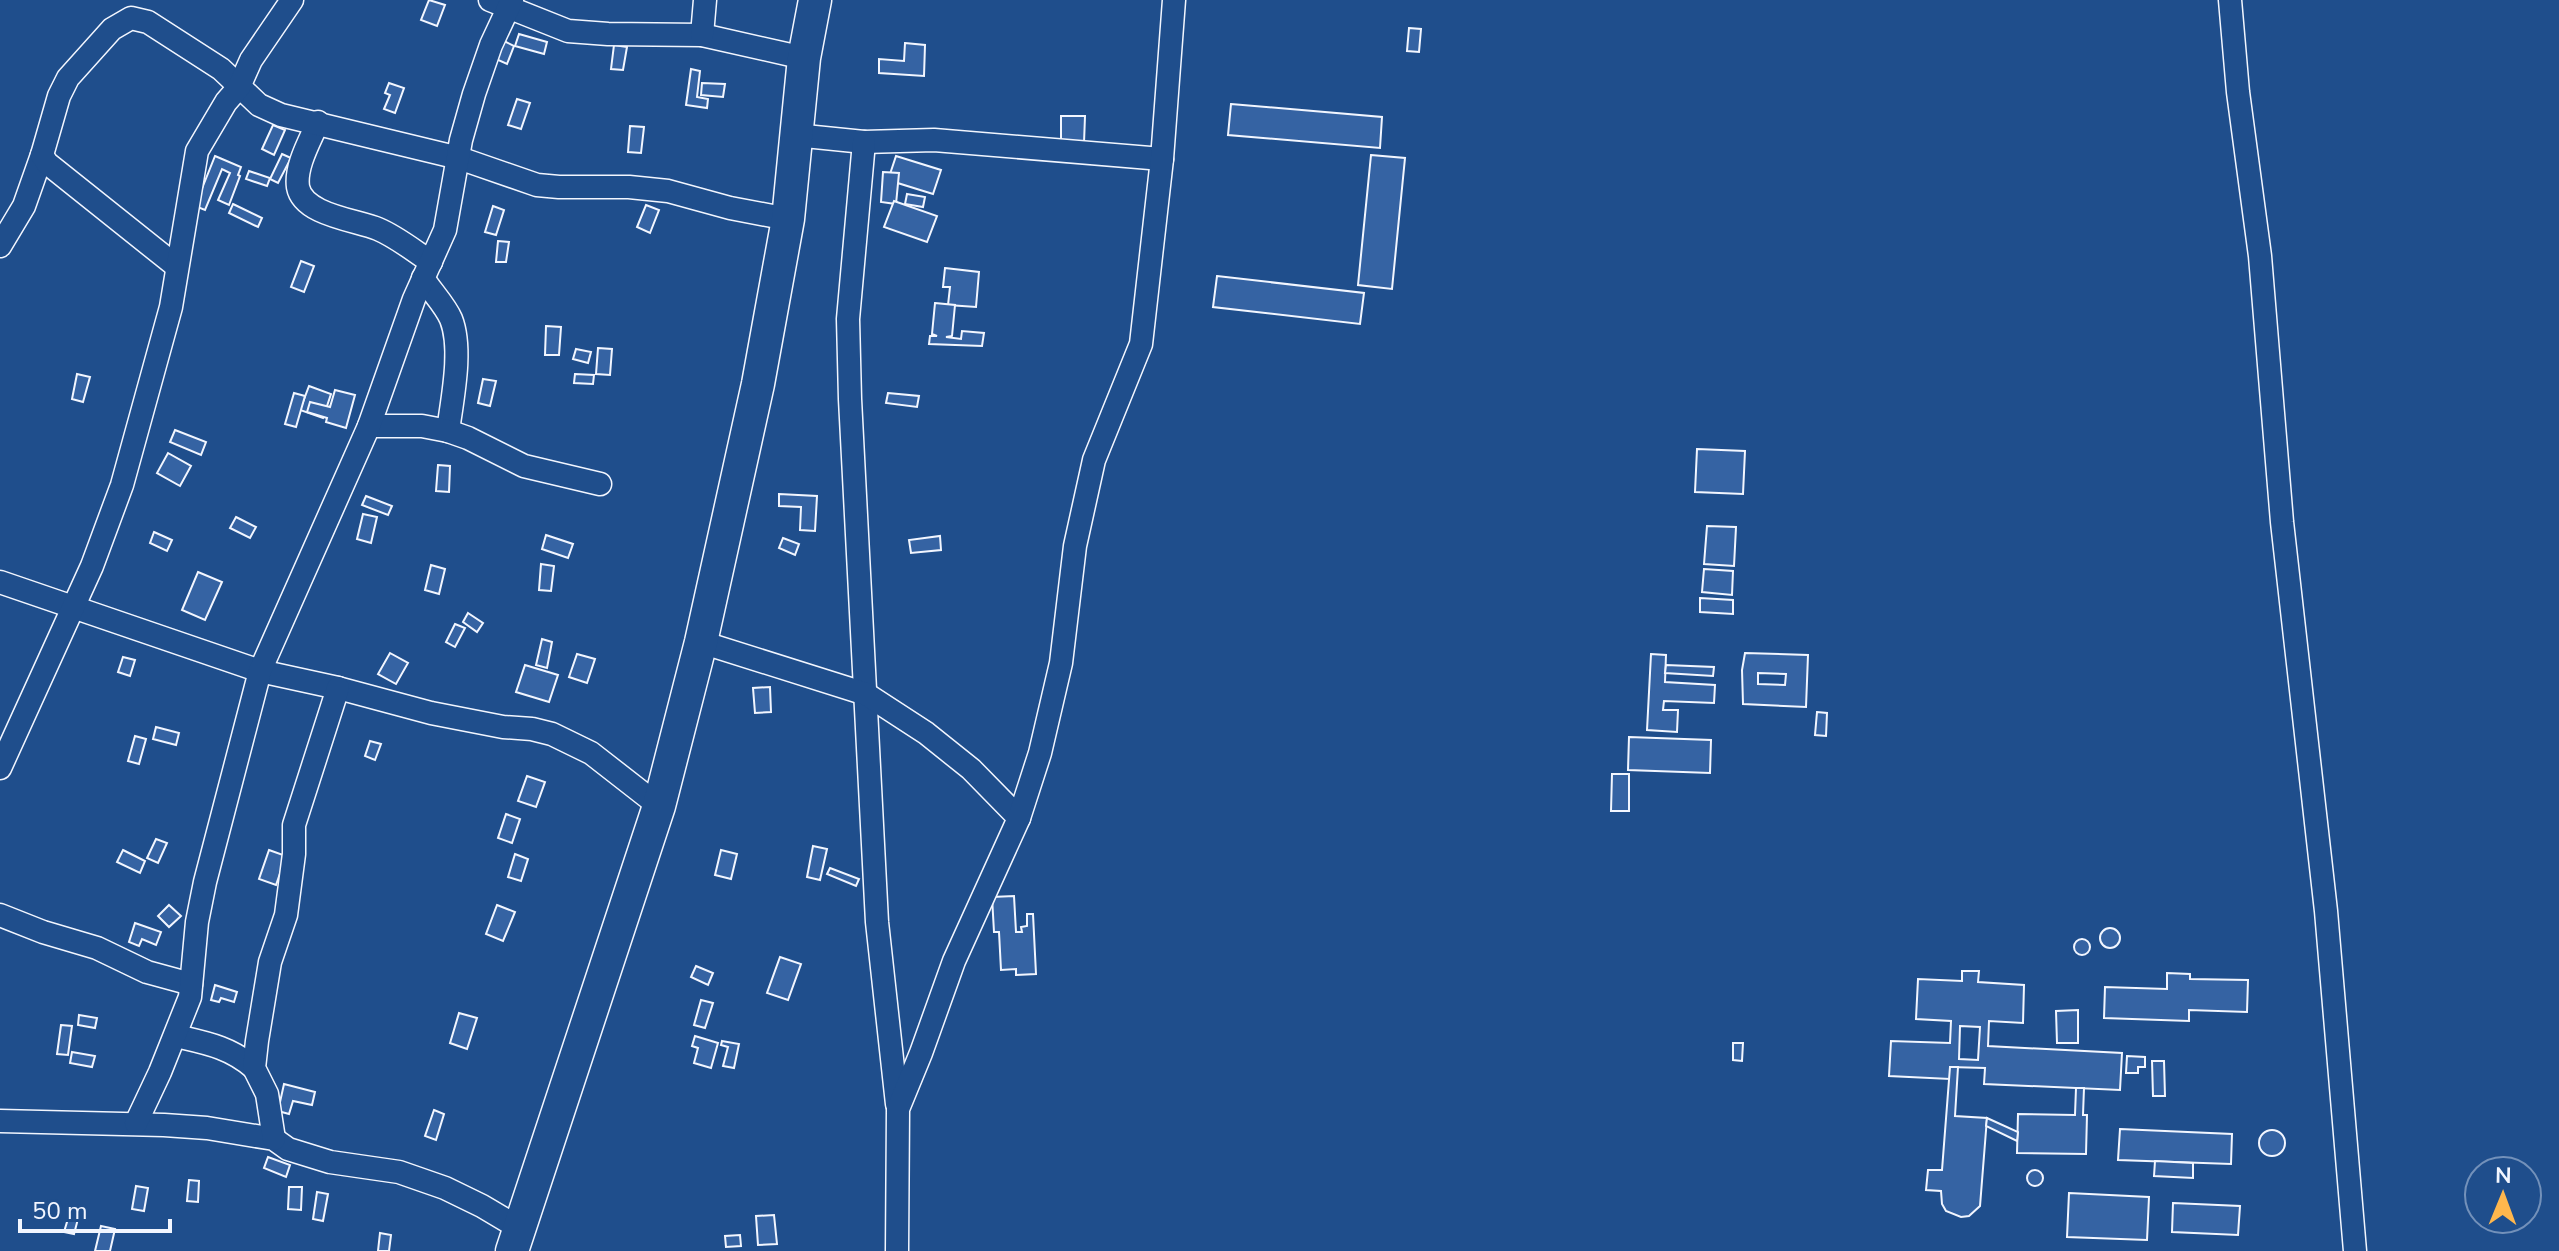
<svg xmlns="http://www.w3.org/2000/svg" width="2559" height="1251" viewBox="0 0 2559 1251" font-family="'Nunito Sans',sans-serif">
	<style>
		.building { fill: #3563a3; stroke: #f2f6ff; stroke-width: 2; fill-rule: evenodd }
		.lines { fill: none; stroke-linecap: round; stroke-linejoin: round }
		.minor-casing { stroke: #f2f6ff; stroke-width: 25 }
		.highway-casing { stroke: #f2f6ff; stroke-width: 35 }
		.minor { stroke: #1f4e8c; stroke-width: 22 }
		.highway { stroke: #1f4e8c; stroke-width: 32 }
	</style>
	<rect width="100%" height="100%" fill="#1f4e8c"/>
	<!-- building -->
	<g class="building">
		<path d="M429,0L445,5L437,26L421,20Z"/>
		<path d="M1409,28L1421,29L1419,52L1407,51Z"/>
		<path d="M519,34L547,42L544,54L515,46Z"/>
		<path d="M504,41L514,46L507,64L496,59Z"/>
		<path d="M905,43L925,45L924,76L879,73V59L904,61Z"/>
		<path d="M614,45L627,47L623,70L611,69Z"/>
		<path d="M691,69L700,71L697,97L708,99L707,108L686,105Z"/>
		<path d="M389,83L404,88L395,113L384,109L390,95L385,93Z"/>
		<path d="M702,83L725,84L723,97L701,95Z"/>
		<path d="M517,99L530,103L521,129L508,125Z"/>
		<path d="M1231,104L1382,117L1380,148L1228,135Z"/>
		<path d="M1061,116H1085L1084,143H1061Z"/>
		<path d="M273,125L285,130L274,155L262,149Z"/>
		<path d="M630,126L644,127L641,153L628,152Z"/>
		<path d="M282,154L291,158L278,183L270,179Z"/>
		<path d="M1371,155L1405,158L1392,289L1358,285Z"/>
		<path d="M215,156L241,167L238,175L240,176L229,205L218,200L230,173L222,169L205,210L195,206Z"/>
		<path d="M896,156L941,170L933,194L888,180Z"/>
		<path d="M249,171L270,178L267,186L246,179Z"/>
		<path d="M883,172L899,173L896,204L881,202Z"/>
		<path d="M907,194L925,197L923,207L905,204Z"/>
		<path d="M894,201L937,216L927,242L884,227Z"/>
		<path d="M233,204L262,218L258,227L229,213Z"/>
		<path d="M646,205L659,210L650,233L637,227Z"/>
		<path d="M493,206L504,210L496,235L485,232Z"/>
		<path d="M498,241L509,242L506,262H496Z"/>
		<path d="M301,261L314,266L304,292L291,287Z"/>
		<path d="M945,268L979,272L976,307L948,305L950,287H943Z"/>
		<path d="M1217,276L1364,293L1360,324L1213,307Z"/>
		<path d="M935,303L955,305L952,336L946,337L961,339L962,331L984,333L982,346L929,344L930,336H937L932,334Z"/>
		<path d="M546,326L561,327L559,355H545Z"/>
		<path d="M598,348L612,349L610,375L596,374Z"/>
		<path d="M576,349L591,352L588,363L573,359Z"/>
		<path d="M77,374L90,377L83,402L72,399Z"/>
		<path d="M575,374L594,375L593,384L574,383Z"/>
		<path d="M483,379L496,381L490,406L478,403Z"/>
		<path d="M309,386L331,394L323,418L300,410Z"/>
		<path d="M335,390L355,395L346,428L326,422L327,418L307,412L310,402L330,407Z"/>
		<path d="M294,393L305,396L296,427L285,424Z"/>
		<path d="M888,393L919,396L917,407L886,403Z"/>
		<path d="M175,430L206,442L201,455L170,442Z"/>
		<path d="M1697,449L1745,451L1743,494L1695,492Z"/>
		<path d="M168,453L191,466L180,486L157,473Z"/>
		<path d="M438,465L450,466L449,492L436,491Z"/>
		<path d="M779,494L817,496L815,531L800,530L801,507L779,506Z"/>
		<path d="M366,496L392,506L388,515L362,505Z"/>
		<path d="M363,514L377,517L371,543L357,539Z"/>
		<path d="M236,517L256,527L250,538L230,528Z"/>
		<path d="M1707,526L1736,527L1734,566L1704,564Z"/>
		<path d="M154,532L172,540L167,551L150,543Z"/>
		<path d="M546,535L573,544L568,558L542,549Z"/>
		<path d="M940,536L941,550L911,553L909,540Z"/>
		<path d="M783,538L799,544L795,555L779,548Z"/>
		<path d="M541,564L554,566L551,591L539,590Z"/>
		<path d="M431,565L445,569L439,594L425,590Z"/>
		<path d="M1704,569L1733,571L1732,595L1702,592Z"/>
		<path d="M198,572L222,582L205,620L182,610Z"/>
		<path d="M1700,598L1733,600V614L1700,612Z"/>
		<path d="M468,613L483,623L477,632L463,622Z"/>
		<path d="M455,624L465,628L455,647L446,642Z"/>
		<path d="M542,639L552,642L547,668L536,665Z"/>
		<path d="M390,653L408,663L396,684L378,674Z"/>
		<path d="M1745,653L1808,655L1806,707L1743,704L1742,670ZM1758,673L1786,674L1785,685L1758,684Z"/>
		<path d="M577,654L595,659L587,683L569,677Z"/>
		<path d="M1651,654L1666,655L1665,682L1715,685L1714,703L1664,701L1663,710H1678L1677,732L1647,730Z"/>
		<path d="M123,657L135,660L130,676L118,672Z"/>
		<path d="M525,665L558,675L549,702L516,692Z"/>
		<path d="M1666,665L1714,667L1713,676L1665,673Z"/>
		<path d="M770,687L771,712L755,713L753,688Z"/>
		<path d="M1817,712L1827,713L1826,736L1815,735Z"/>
		<path d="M156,727L179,733L176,745L153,739Z"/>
		<path d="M135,736L146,739L139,764L128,761Z"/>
		<path d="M1629,737L1711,740L1710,773L1628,770Z"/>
		<path d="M370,741L381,744L375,760L365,756Z"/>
		<path d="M1612,774H1629V811H1611Z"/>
		<path d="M527,776L545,782L536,807L518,801Z"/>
		<path d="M506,814L520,819L512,843L498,838Z"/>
		<path d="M156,839L167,843L158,863L147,858Z"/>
		<path d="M813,846L827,849L820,880L807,877Z"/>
		<path d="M123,850L145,861L140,873L117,862Z"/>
		<path d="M269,850L286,856L276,885L259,879Z"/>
		<path d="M721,850L737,854L731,879L715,875Z"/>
		<path d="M515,854L528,859L521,881L508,877Z"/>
		<path d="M830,868L859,879L856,886L827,874Z"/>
		<path d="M1014,896L1016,932H1022L1021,927L1027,926V914H1033L1036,974L1016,975V969L1001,970L999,932H994L992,897Z"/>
		<path d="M169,905L181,916L169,927L158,916Z"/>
		<path d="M497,905L515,912L503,941L486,934Z"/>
		<path d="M135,923L161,932L156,945L142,939L139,946L129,942Z"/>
		<circle cx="2110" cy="938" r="10"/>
		<circle cx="2082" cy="947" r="8"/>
		<path d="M780,957L801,964L788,1000L767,993Z"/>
		<path d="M696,966L713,973L708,985L691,977Z"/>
		<path d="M1962,971H1979L1978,982L2024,985L2023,1023L1989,1021L1988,1046L2122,1053L2120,1090L1984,1084L1985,1068L1950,1067V1079L1889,1076L1891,1041L1950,1043L1951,1021L1916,1019L1918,979L1962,981ZM1960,1026L1980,1027L1978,1060L1959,1059Z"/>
		<path d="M2167,973L2190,974V979L2248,980L2247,1012L2189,1010V1021L2104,1018L2105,987L2167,989Z"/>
		<path d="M215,985L237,992L234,1002L221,998L219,1002L211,1000Z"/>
		<path d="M701,1000L713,1003L705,1028L694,1025Z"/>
		<path d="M2078,1010V1043H2057L2056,1011Z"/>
		<path d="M459,1013L477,1018L467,1049L450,1043Z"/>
		<path d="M79,1015L97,1018L95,1028L78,1025Z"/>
		<path d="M61,1025L72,1026L68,1055L57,1054Z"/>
		<path d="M695,1036L718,1043L711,1068L694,1063L698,1048L692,1046Z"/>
		<path d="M722,1041L739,1044L734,1068L723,1066L728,1047L721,1045Z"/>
		<path d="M1733,1043H1743L1742,1061L1733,1060Z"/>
		<path d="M72,1052L95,1056L92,1067L70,1063Z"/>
		<path d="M2127,1056L2145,1057V1067H2138V1073H2126Z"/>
		<path d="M2152,1061H2164L2165,1096H2153Z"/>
		<path d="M1950,1067H1958L1955,1116L1987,1118L1980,1206L1969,1216L1961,1217L1946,1211L1942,1204L1941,1191L1926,1190L1928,1170H1942Z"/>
		<path d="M284,1084L315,1092L312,1105L293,1101L289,1114L278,1111Z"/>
		<path d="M2076,1088H2084L2083,1115H2087L2086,1154L2017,1153L2018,1114L2075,1115Z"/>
		<path d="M434,1110L444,1114L436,1140L425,1136Z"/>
		<path d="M1987,1118L2018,1132L2017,1141L1986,1126Z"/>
		<path d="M2120,1129L2232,1134L2231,1164L2118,1160Z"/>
		<circle cx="2272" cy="1143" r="13"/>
		<path d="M268,1157L290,1165L286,1177L264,1168Z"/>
		<path d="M2155,1161L2193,1163V1178L2154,1176Z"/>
		<circle cx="2035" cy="1178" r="8"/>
		<path d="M189,1180L199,1181L198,1202L187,1201Z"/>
		<path d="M136,1186L148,1188L144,1211L132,1209Z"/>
		<path d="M289,1187H302L301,1210L288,1209Z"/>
		<path d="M317,1192L328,1194L323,1221L313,1219Z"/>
		<path d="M2069,1193L2149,1197L2147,1240L2067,1237Z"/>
		<path d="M2173,1203L2240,1206L2238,1235L2172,1232Z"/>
		<path d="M70,1212L79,1215L74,1234L64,1232Z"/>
		<path d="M774,1215L777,1244L758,1245L756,1216Z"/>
		<path d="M101,1226L115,1229L110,1251H95Z"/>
		<path d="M380,1233L391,1235L389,1251H378Z"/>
		<path d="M740,1235L741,1246L726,1247L725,1236Z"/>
	</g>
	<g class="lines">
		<!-- minor casing -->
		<g class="minor-casing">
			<g id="minor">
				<path d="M490,0L568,31L608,34L702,35L804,58"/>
				<path d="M2230,0L2238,92L2260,256L2282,522L2326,911L2355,1251"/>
				<path d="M702,35L705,0"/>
				<path d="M318,122C310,141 295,166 298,187C303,215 356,220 378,229C397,237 414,251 431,262"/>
				<path d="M795,135L864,142L934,140L1162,159"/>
				<path d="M864,142L848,319L850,399L877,922L897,1104"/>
				<path d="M0,246L24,206L42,155"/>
				<path d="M176,266L47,163L42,155L59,96L68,78L112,29L131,18L148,22L221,69L259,105L281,115L459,158L537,185L559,187H629L668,191L730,208L788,219"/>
				<path d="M423,278C431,291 445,305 451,319C463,349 452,400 448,431"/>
				<path d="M369,426H422L448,431L468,438L524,466L600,484"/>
				<path d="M0,582L260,671L338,688L431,713L503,727L532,729L552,734L591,753L659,806"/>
				<path d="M701,642L866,694L926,733L971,769L1019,818"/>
				<path d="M0,768L92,566L122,485L171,307L197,151L226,102L239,87L251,60L292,0"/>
				<path d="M0,915L43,932L97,948L147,972L191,984"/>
				<path d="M176,1036C206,1043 230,1047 254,1068"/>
				<path d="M0,1121L164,1125L207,1128L274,1139L288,1149L330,1162L399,1172L445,1188L482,1206L519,1228"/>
				<path d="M136,1123L160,1072L190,997L197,922L205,882L260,671L369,426L414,299L445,230L461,140L474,94L491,45L512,0"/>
				<path d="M274,1139L267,1094L254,1068L257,1041L270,962L286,915L294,854V825L338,688"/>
				<path d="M897,1251L898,1109L921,1053L954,961L1019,818L1040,753L1061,663L1075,546L1094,460L1141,344L1162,159L1174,0"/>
			</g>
		</g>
		<!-- highway casing -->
		<g class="highway-casing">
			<path id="highway" d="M512,1251L659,806L701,642L758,384L788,219L804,58L815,0"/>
		</g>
		<!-- minor -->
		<use href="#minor" class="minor"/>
		<!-- highway -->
		<use href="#highway" class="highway"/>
	</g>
	<!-- north arrow -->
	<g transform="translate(2503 1195) rotate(1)"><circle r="38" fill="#1f4e8c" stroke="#7391ba" stroke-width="2"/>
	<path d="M0-6L14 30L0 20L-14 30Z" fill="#ffb74d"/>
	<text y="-12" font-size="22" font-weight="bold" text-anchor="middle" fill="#f2f6ff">N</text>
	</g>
	<!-- scale -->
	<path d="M20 1219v12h150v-12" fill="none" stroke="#f2f6ff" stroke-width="4"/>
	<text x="32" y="1219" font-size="24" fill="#f2f6ff" stroke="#1f4e8c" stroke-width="6" paint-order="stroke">50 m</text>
</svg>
